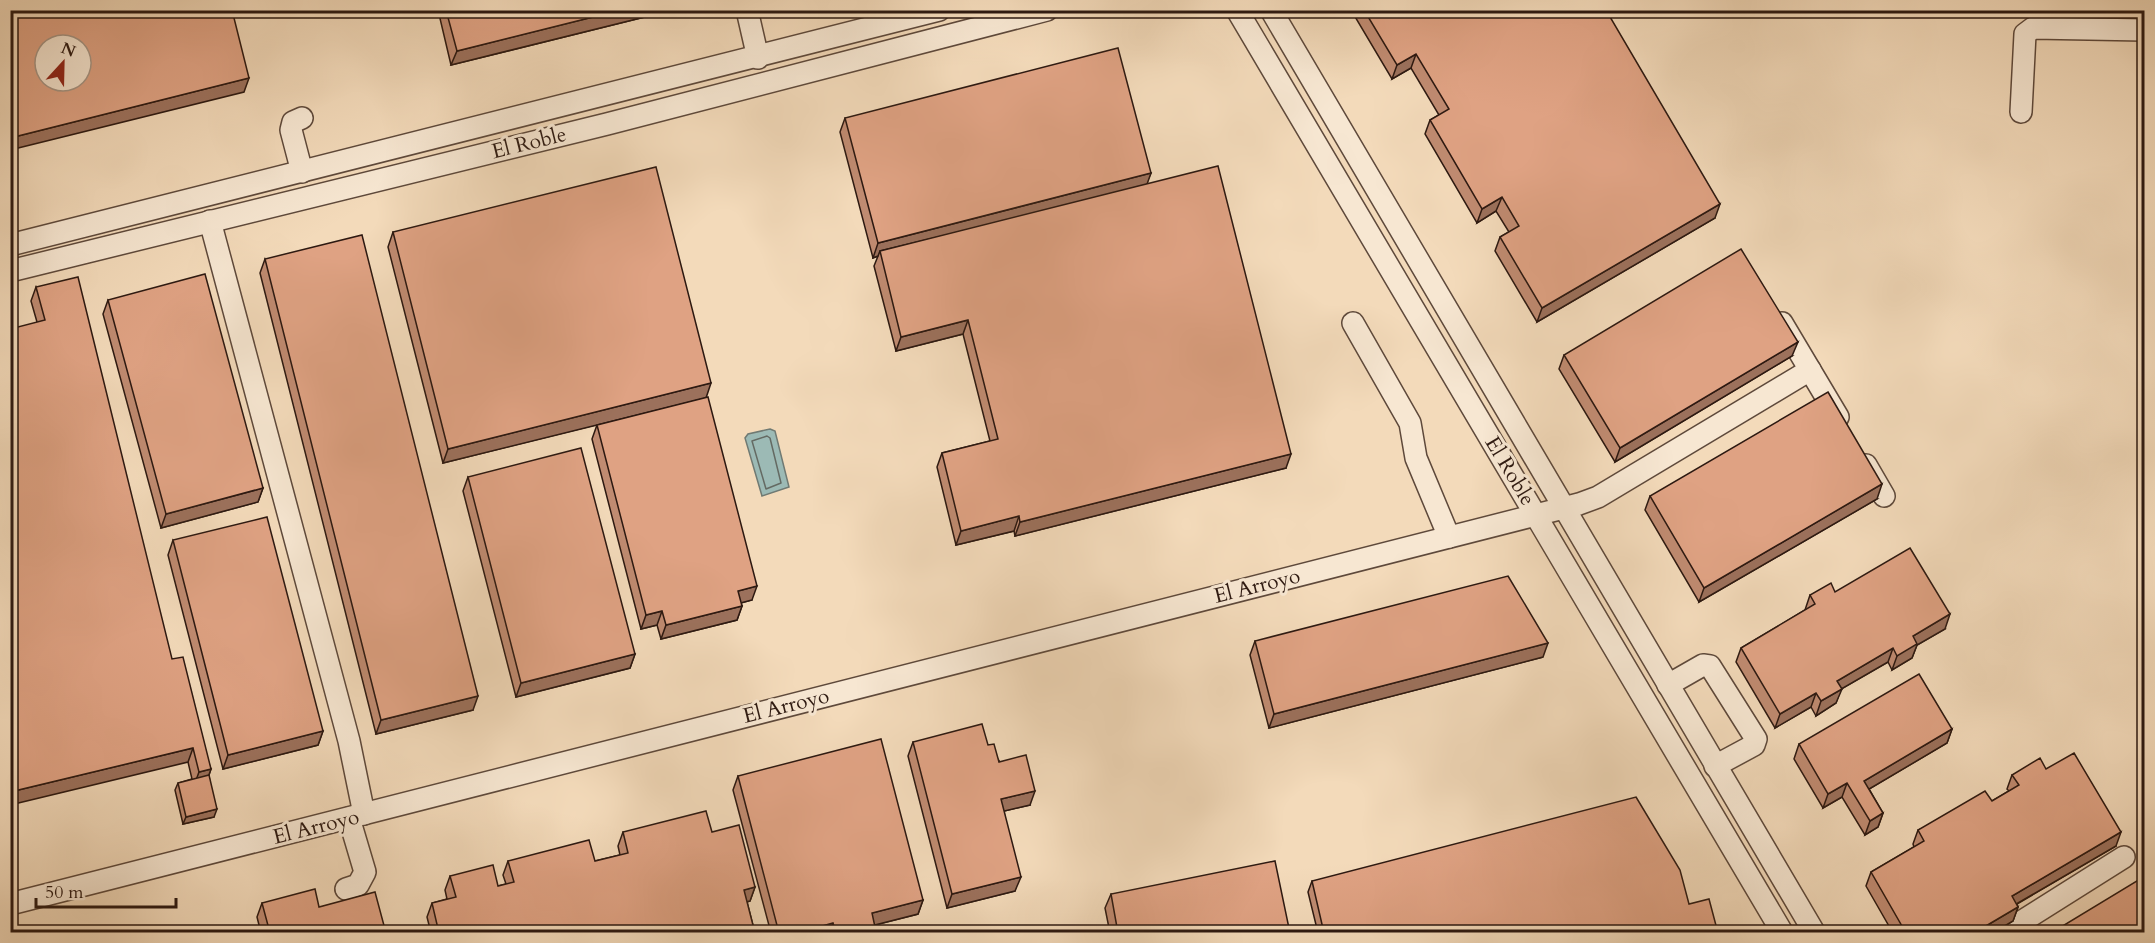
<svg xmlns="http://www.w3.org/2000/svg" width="2155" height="943" viewBox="0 0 2155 943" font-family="Cardo,serif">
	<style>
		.green { fill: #b7c092; stroke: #726c52; stroke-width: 1.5 }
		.water { fill: #9cbab5; stroke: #707a73; stroke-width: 1.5 }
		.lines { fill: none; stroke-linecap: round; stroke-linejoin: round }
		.shore { stroke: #646a63; stroke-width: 1.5 }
		.minor-casing { stroke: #5e493b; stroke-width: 24 }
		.minor { stroke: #f7e7d2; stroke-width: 21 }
		.wall { fill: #c08b71; stroke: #2d1911; stroke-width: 1.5 }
		.shaded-wall { fill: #9c715c; stroke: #2d1911; stroke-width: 1.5 }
		.building { fill: #dfa283; stroke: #2d1911; stroke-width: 1.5; fill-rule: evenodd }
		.labels { text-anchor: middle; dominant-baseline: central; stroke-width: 6; stroke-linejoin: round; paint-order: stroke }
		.street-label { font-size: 21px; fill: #2d1911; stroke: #f7e7d2 }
	</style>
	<rect width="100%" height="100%" fill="#f3daba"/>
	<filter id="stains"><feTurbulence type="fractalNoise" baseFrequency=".00333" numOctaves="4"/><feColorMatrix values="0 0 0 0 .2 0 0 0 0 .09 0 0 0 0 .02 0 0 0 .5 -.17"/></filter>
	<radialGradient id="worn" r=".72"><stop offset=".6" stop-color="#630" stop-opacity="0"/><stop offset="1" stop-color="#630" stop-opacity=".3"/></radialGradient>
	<!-- green -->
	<path class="green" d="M2078,11H2144V18L2077,17Z"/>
	<!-- water -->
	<path class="water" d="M770,429L775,431L789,487L762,496L745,438L748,434Z"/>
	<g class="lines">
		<!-- shore -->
		<path class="shore" d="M767,436L770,438L781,483L766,489L752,441Z"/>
		<!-- minor casing -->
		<g class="minor-casing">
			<g id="minor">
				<path d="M747,10L758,58"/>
				<path d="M1237,10L1782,932"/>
				<path d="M1271,10L1814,932"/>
				<path d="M2021,112L2025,34L2033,28L2144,30"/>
				<path d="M302,118L293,122L291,130L302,172"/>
				<path d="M210,221L349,741L364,814"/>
				<path d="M10,245L939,10"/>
				<path d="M10,271L607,124L1047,10"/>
				<path d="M1353,323L1410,423L1416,458L1449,537"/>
				<path d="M1782,323L1838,417"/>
				<path d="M1866,465L1884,496"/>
				<path d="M1668,685L1703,665L1710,666L1756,739L1754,745L1715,766"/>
				<path d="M346,889L358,885L365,872L349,818"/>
				<path d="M10,904L1579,504L1598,497L1810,370"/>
				<path d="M2005,932L2124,857"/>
			</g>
		</g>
		<!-- minor -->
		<use href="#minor" class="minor"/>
	</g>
	<!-- wall -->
	<g class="wall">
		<path d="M438,10H673L451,65Z"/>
		<path d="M1351,10H1606L1715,218L1537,322L1495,251L1500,237L1509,232L1496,211L1477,223L1425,134L1430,120L1439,115L1411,68L1392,79Z"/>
		<path d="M845,118L1151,173L1146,184L1286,468L1015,536L1014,531L956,545L937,467L942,453L990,441L963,334L896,351L874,266L878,256L873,258L840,132Z"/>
		<path d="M393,232L706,397L752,600L741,603L742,606L737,620L661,639L657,625L641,629L592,439L597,425L676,405L443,463L388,247Z"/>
		<path d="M265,259L473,710L376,734L260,273Z"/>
		<path d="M36,287L211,769L209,775L214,817L183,824L175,790L178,783L192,779L188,762L37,322L31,301Z"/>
		<path d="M108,300L263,488L258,502L161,528L103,314Z"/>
		<path d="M1564,355L1792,356L1615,462L1559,369Z"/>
		<path d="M468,477L635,654L630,668L516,697L463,491Z"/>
		<path d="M1650,496L1877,499L1699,602L1645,510Z"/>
		<path d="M173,540L323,731L318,745L223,769L168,555Z"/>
		<path d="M1835,592L1945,629L1917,645L1912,658L1892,670L1888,662L1841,689L1836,703L1816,716L1811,707L1775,728L1736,662L1741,648L1805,610L1810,595Z"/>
		<path d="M1255,641L1543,657L1269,728L1250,655Z"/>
		<path d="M1952,729L1947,743L1869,789L1883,813L1878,827L1865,835L1842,797L1823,808L1794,759L1799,744Z"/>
		<path d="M913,742L988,745L1030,805L1004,811L1015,891L947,908L908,756Z"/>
		<path d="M2046,769L2116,846L2017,904L2018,907L2013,921L1993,933H1893L1866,886L1871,872L1914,847L1913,844L1918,830L1992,801L2009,791L2007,789L2012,775Z"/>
		<path d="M738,776L923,900L918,914L875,925L873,933H771L733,790Z"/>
		<path d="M623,832H712L755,887L750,901L747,902L755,933H431L427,917L432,903L447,899L445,890L450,876L498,886L506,884L503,875L508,861H595L620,855L618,846Z"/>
		<path d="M1312,881L1689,904L1718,933H1318L1308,892Z"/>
		<path d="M1111,894L1290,933H1110L1105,908Z"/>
		<path d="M262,903L319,907L386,933H261L257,917Z"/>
	</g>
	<!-- shaded-wall -->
	<g class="shaded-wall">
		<path d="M621,10H673L451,65L457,51Z"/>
		<path d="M1416,54L1411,68L1392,79L1397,65Z"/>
		<path d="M249,78L244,92L10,150V138Z"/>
		<path d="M1151,173L1146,187L880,251L878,256L873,258L878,243Z"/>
		<path d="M1502,197L1496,211L1477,223L1482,209Z"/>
		<path d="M1720,204L1715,218L1537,322L1542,308Z"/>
		<path d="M968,320L963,334L896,351L901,337Z"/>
		<path d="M1798,342L1792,356L1615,462L1620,448Z"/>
		<path d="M711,383L706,398L443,463L448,449Z"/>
		<path d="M1291,454L1286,468L1015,536L1020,522Z"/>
		<path d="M1882,484L1877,499L1699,602L1704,588Z"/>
		<path d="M263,488L258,502L161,528L166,514Z"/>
		<path d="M1019,516L1014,531L956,545L961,531Z"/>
		<path d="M757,586L752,600L733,605L738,591Z"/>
		<path d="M742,606L737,620L661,639L666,625Z"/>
		<path d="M662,611L657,625L641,629L646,615Z"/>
		<path d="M1950,614L1945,629L1917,645L1912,658L1892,670L1897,656L1913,636Z"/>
		<path d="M1548,643L1543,657L1269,728L1274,714Z"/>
		<path d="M1893,648L1888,662L1831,695L1837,681Z"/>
		<path d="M635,654L630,668L516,697L521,683Z"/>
		<path d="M1842,689L1836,703L1816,716L1821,701Z"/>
		<path d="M1816,693L1811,707L1775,728L1780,714Z"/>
		<path d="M478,696L473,710L376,734L381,720Z"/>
		<path d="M1952,729L1947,743L1859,795L1864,781Z"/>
		<path d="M323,731L318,745L223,769L228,755Z"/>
		<path d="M193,748L188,762L10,805V792Z"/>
		<path d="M211,769L206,783L194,786L199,772Z"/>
		<path d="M1847,783L1842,797L1823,808L1828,794Z"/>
		<path d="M1035,791L1030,805L996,813L1001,799Z"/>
		<path d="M217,809L214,817L183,824L186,817Z"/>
		<path d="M1883,813L1878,827L1865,835L1870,821Z"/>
		<path d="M2121,832L2116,846L2006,910L2012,896Z"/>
		<path d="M1021,877L1015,891L947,908L952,894Z"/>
		<path d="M755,887L750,901L738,904L744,890Z"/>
		<path d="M923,900L918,914L867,927L872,913Z"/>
		<path d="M2018,907L2013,921L1993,933H1974Z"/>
		<path d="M833,923L830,933H798Z"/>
		<path d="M875,927L873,933H853Z"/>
	</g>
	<!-- building -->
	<g class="building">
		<path d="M15,10H232L249,78L10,138V12ZM45,45H81V81H45Z"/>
		<path d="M446,10H621L457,51Z"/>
		<path d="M1364,10H1606L1720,204L1542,308L1500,237L1519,226L1502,197L1482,209L1430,120L1449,109L1416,54L1397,65Z"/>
		<path d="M1118,48L1151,173L878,243L845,118Z"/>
		<path d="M1218,166L1291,454L1020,522L1019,516L961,531L942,453L998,439L968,320L901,337L880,251Z"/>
		<path d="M656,167L711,383L448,449L393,232Z"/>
		<path d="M362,235L478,696L381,720L265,259Z"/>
		<path d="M1741,249L1798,342L1620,448L1564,355Z"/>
		<path d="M205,274L263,488L166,514L108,300Z"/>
		<path d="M78,277L172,659L183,657L211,769L199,772L193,748L10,792V329L45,320L36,287Z"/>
		<path d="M1828,392L1882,484L1704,588L1650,496Z"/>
		<path d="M708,397L757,586L738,591L742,606L666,625L662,611L646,615L597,425Z"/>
		<path d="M581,448L635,654L521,683L468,477Z"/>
		<path d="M267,517L323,731L228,755L173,540Z"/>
		<path d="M1910,548L1950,614L1913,636L1917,644L1897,656L1893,648L1837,681L1842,689L1821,701L1816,693L1780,714L1741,648L1815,604L1810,595L1831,583L1835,592Z"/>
		<path d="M1508,576L1548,643L1274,714L1255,641Z"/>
		<path d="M1919,674L1952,729L1864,781L1883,813L1870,821L1847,783L1828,794L1799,744Z"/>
		<path d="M982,724L988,745L994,744L999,762L1026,755L1035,791L1001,799L1021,877L952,894L913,742Z"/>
		<path d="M881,739L923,900L872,913L875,927L853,933H836L833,923L798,933H779L738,776Z"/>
		<path d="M2074,753L2121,832L2012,896L2018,907L1974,933H1906L1871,872L1924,841L1918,830L1985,791L1992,801L2019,785L2012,775L2040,758L2046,769Z"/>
		<path d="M209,775L217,809L186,817L178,783Z"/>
		<path d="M1636,797L1680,870L1689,904L1709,899L1718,933H1324L1312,881Z"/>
		<path d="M706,811L712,832L739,825L755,887L744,890L755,933H439L432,903L456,897L450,876L493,865L498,886L514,882L508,861L589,840L595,861L628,853L623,832Z"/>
		<path d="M1275,861L1290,933H1118L1111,894Z"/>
		<path d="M2145,876V933H2051Z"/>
		<path d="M315,889L319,907L375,892L386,933H270L262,903Z"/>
	</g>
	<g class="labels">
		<!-- street labels -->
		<g class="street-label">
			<text transform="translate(529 143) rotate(-14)">El Roble</text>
			<text transform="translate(1510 471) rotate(59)">El Roble</text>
			<text transform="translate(1257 586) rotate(-14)">El Arroyo</text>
			<text transform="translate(786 706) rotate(-14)">El Arroyo</text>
			<text transform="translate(316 827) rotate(-14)">El Arroyo</text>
		</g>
	</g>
	<!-- margin -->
	<rect width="2155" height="943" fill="none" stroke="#f3daba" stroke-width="36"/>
	<rect x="12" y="12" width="2131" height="919" fill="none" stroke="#2d1911" stroke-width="3"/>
	<rect x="18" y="18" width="2119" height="907" fill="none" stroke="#2d1911" stroke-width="1.5"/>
	<!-- north arrow -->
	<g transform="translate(63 63) rotate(22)"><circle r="28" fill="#f7e7d2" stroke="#a69585" stroke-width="1.5"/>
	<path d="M0-4.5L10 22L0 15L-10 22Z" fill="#8f2418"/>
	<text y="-9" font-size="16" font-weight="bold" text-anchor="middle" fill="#2d1911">N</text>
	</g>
	<!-- scale -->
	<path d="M36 898v9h140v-9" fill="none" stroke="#2d1911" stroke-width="3"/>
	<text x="45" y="898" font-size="18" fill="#2d1911" stroke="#f7e7d2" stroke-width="4.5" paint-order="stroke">50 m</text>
	<rect width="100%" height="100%" filter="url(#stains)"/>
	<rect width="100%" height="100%" fill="url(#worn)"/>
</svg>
